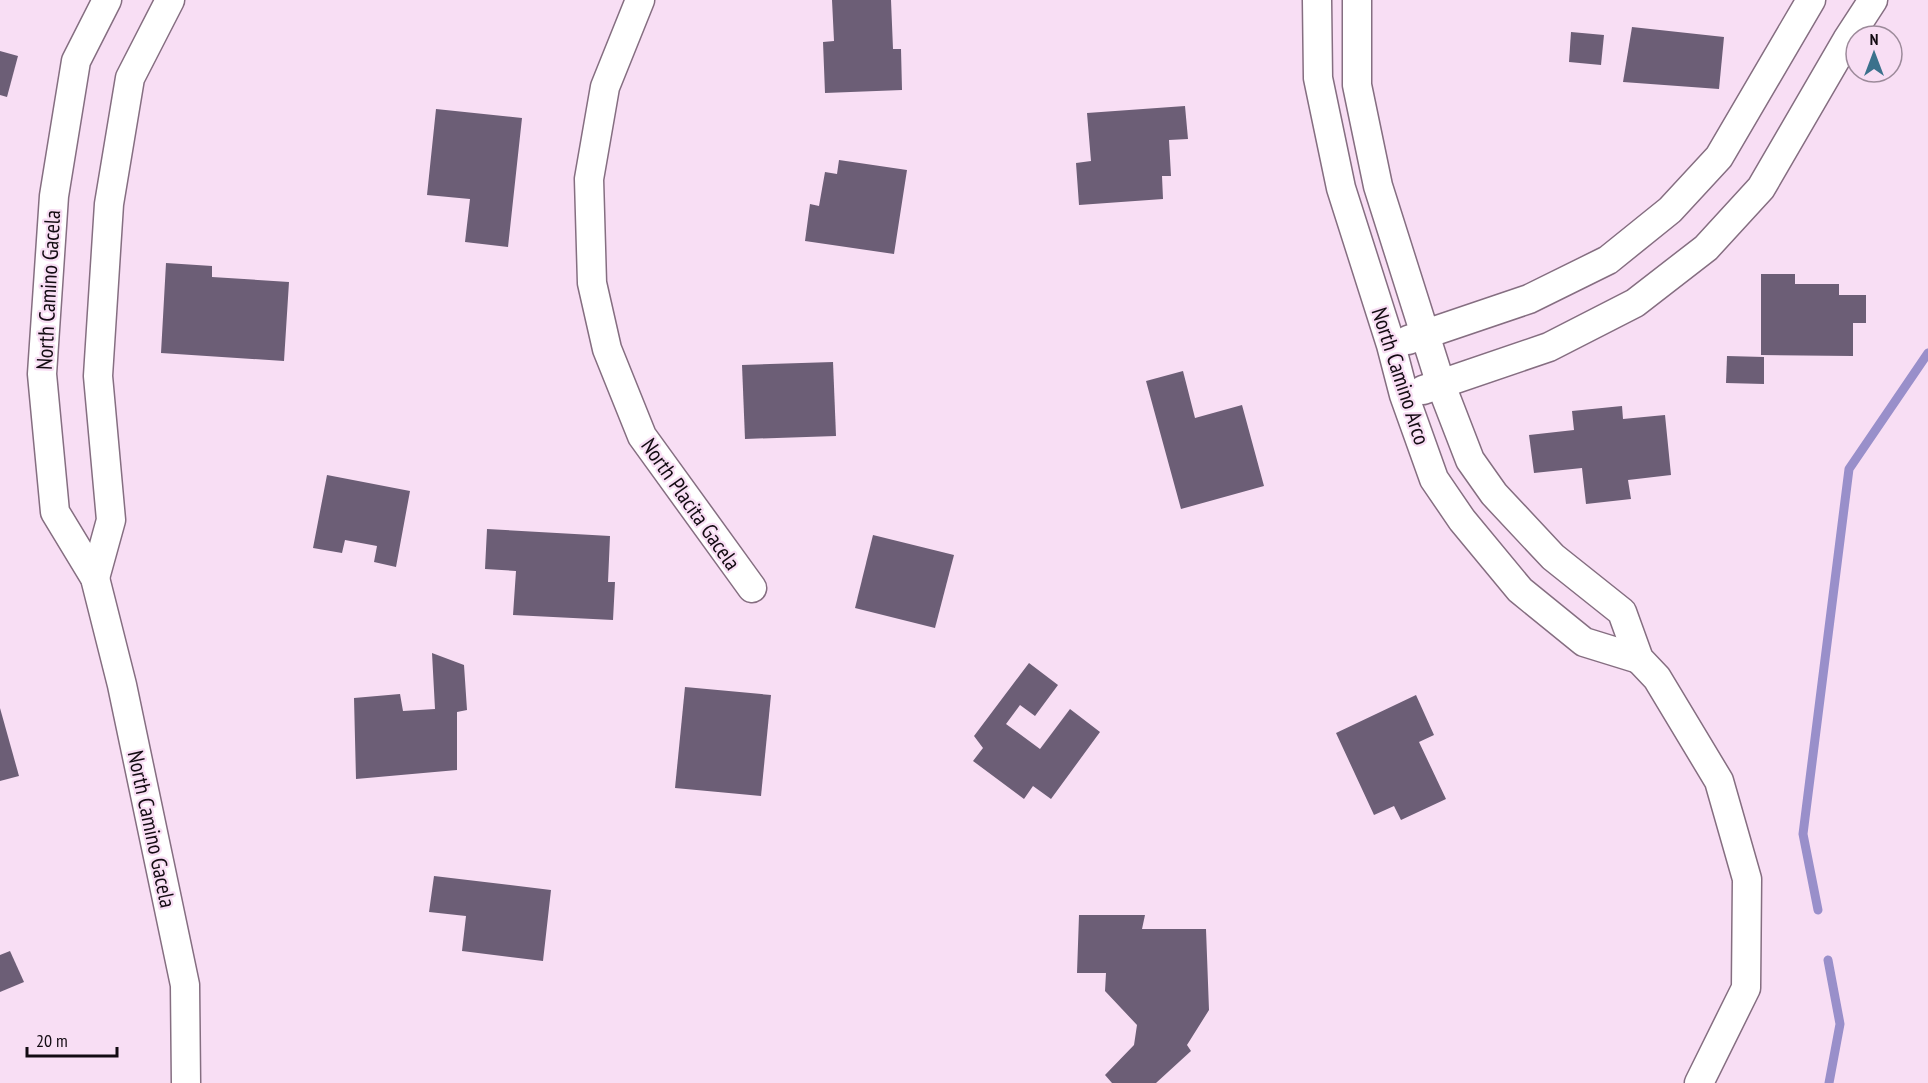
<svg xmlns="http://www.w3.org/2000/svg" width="1928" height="1083" viewBox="0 0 1928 1083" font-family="'PT Sans Narrow',sans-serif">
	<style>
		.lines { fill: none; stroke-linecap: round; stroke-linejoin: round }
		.stream { stroke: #998fca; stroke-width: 9 }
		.building { fill: #6c5e76 }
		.street-casing { stroke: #856e81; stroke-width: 31 }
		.street { stroke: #fff; stroke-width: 28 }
		.labels { text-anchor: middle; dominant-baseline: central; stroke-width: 4.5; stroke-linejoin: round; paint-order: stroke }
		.street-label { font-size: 22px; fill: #130b12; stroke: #f8def4 }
	</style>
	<rect width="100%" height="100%" fill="#f8def4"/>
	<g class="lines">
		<!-- stream -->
		<g class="stream">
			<path d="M1818,910L1803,834L1849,469L1928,353"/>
			<path d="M1828,960L1840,1024L1829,1083"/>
		</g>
	</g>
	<!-- building -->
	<g class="building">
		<path d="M832,0H891L893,49H901L902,90L825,93L823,42L834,41Z"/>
		<path d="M1632,27L1724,37L1719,89L1623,82Z"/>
		<path d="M1571,32L1604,35L1601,65L1569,62Z"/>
		<path d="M0,51L18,56L7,97L0,95Z"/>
		<path d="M1185,106L1188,139L1169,140L1171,176H1162L1163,199L1079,205L1076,163L1091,161L1087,113Z"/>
		<path d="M436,109L522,118L508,247L465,242L470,199L427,195Z"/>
		<path d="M839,160L907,170L894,254L805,241L810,204L819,206L825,172L837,174Z"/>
		<path d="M166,263L212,266V277L289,282L284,361L161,353Z"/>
		<path d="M1761,274H1795V284H1839V295H1866V323H1853V356L1761,355Z"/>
		<path d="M1727,356L1764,357V384L1726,383Z"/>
		<path d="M833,362L836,436L745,439L742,365Z"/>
		<path d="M1183,371L1195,418L1242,405L1264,486L1181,509L1146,381Z"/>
		<path d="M1622,406L1623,419L1665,415L1671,475L1628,480L1631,499L1586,504L1582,468L1534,473L1529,435L1574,430L1572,411Z"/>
		<path d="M327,475L410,491L396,567L374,562L377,546L345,540L342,553L313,548Z"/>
		<path d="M487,529L610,536L608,582H615L613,620L513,615L516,571L485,569Z"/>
		<path d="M873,535L954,555L935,628L855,608Z"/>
		<path d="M432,653L464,665L467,710L457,712V770L356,779L354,698L400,694L403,711L435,709Z"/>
		<path d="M1029,663L1058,685L1035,716L1020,705L1006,724L1040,749L1070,709L1100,732L1051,799L1033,786L1024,799L973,761L983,748L974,736Z"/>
		<path d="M685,687L771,695L761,796L675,788Z"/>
		<path d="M1416,695L1434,735L1419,742L1446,799L1401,820L1394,806L1374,815L1336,733Z"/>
		<path d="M0,708L19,776L0,781Z"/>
		<path d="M434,876L551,890L543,961L462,951L466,916L429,912Z"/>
		<path d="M1079,915H1145L1142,929H1206L1209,1010L1187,1045L1191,1051L1156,1083H1112L1105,1075L1134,1045L1137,1025L1105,991L1106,973H1077Z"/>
		<path d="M10,951L24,982L0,992V955Z"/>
	</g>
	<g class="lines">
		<!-- street casing -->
		<g class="street-casing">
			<g id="street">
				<path d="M107,0L76,61L54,196L42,374L55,512L95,578L122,685L185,985L186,1083"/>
				<path d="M640,0L605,87L589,179L592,283L607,349L642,436L752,588"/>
				<path d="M1317,0L1318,78L1341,188L1391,345L1404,395L1434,479L1462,520L1520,590L1584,642L1639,659"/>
				<path d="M1357,0V85L1378,186L1441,385L1470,460L1494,494L1553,557L1622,612L1639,659L1657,678L1719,781L1747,879L1746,988L1699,1083"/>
				<path d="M1408,340L1529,299L1608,260L1670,210L1719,157L1811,0"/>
				<path d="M1423,390L1549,347L1635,303L1706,248L1761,188L1847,40L1873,0"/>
				<path d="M95,578L111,520L98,376L109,204L130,78L170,0"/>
			</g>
		</g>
		<!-- street -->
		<use href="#street" class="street"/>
	</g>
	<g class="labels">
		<!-- street labels -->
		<g class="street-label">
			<text transform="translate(48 290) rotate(-87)">North Camino Gacela</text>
			<text transform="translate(1401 376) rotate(72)">North Camino Arco</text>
			<text transform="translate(691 504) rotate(55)">North Placita Gacela</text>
			<text transform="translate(152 829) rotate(78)">North Camino Gacela</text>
		</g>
	</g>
	<!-- north arrow -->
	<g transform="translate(1874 54)"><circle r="28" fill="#f8def4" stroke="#9c8a9a" stroke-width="1.5"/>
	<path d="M0-4.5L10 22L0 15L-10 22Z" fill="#3b718c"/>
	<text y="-9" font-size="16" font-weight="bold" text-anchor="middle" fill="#130b12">N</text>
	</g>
	<!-- scale -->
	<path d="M27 1047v9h90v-9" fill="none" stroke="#130b12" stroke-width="3"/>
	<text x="36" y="1047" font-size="18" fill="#130b12" stroke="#f8def4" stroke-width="4.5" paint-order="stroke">20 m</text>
</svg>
